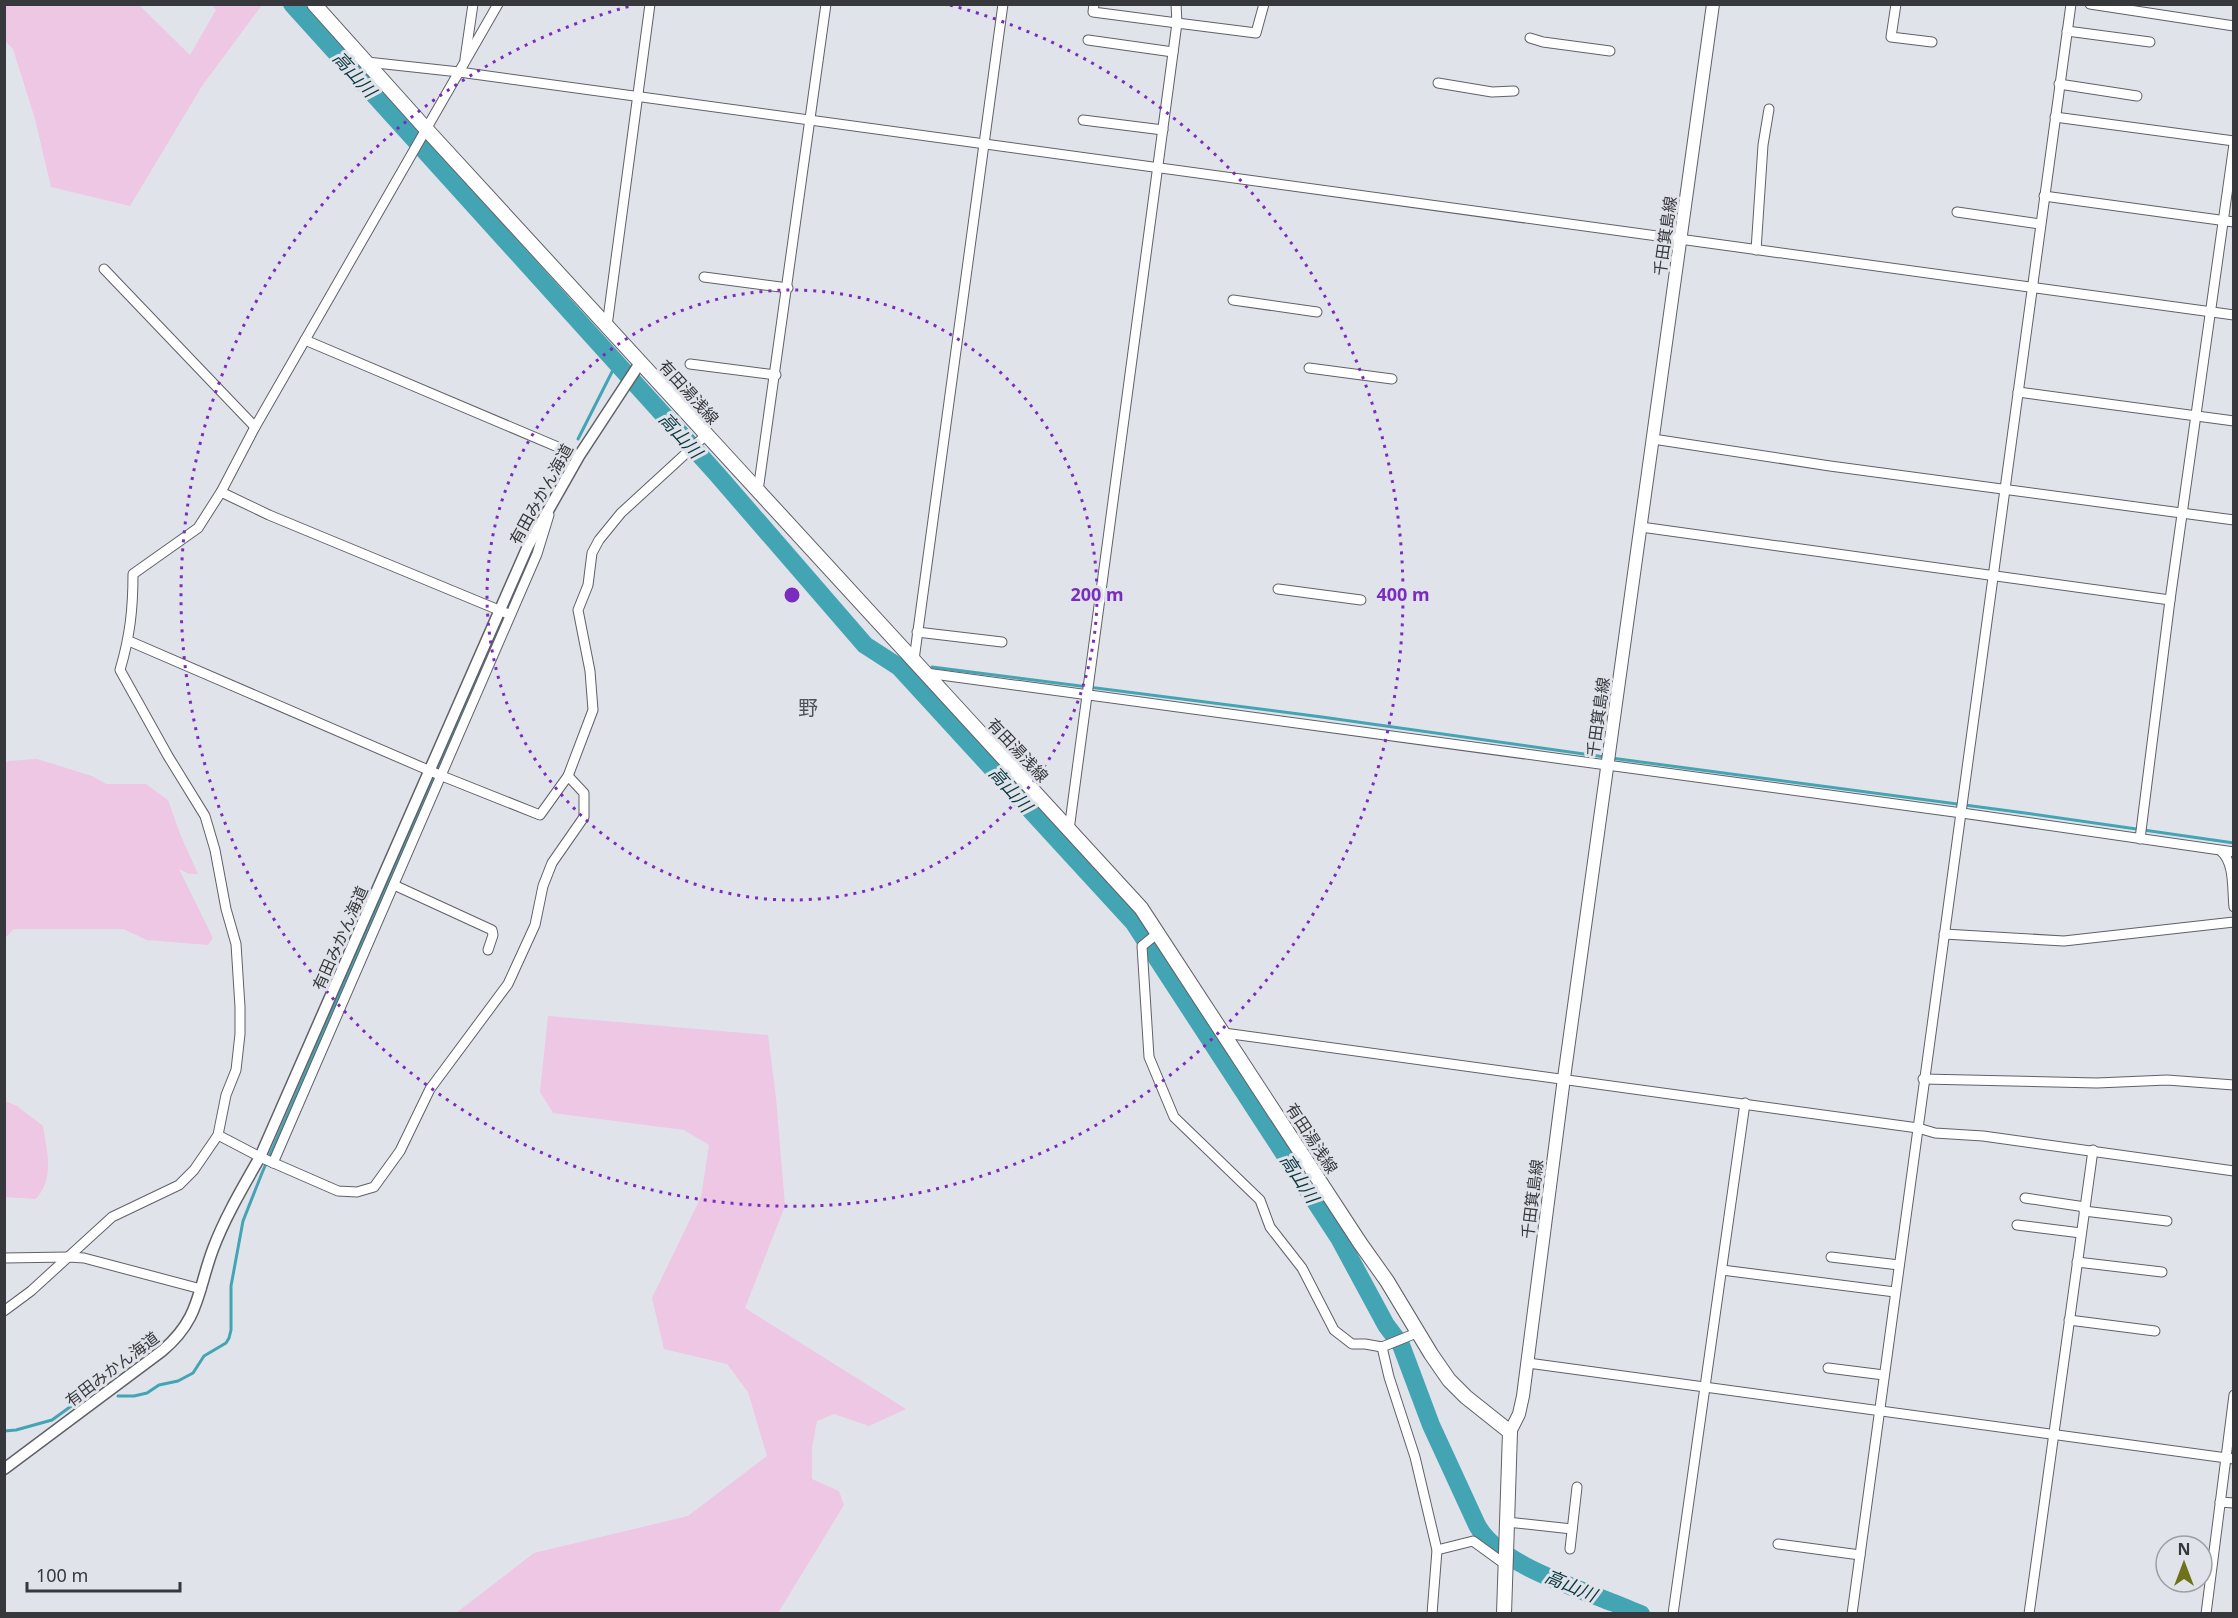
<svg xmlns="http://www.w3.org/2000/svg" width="2238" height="1618" viewBox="0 0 2238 1618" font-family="'Noto Sans','Noto Sans JP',sans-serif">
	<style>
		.green { fill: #edc7e3 }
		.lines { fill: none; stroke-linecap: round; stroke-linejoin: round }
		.stream { stroke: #43a5b3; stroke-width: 3 }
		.river { stroke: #43a5b3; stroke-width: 18 }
		.minor-casing { stroke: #5f6167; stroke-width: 11 }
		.tertiary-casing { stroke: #5f6167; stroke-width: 13 }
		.secondary-casing { stroke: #5f6167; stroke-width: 14 }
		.primary-casing { stroke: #5f6167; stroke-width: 16 }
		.minor { stroke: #fff; stroke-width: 9 }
		.tertiary { stroke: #fff; stroke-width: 10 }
		.secondary { stroke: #fff; stroke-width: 12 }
		.primary { stroke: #fff; stroke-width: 14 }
		.ring { fill: none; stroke: #7b2cbf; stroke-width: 3; stroke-dasharray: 3 6 }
		.labels { text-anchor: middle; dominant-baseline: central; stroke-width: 6; stroke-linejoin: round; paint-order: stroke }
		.street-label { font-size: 16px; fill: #37383b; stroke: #e1e3eb }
		.water-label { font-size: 18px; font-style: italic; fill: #08383e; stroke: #e1e3eb }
		.quarter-label { font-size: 20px; fill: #505258; stroke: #e1e3eb }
		.centre { fill: #7b2cbf; stroke: #e1e3eb; stroke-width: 3 }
		.ring-label { font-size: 18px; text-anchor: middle; font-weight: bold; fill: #7b2cbf; stroke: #e1e3eb; stroke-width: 6; stroke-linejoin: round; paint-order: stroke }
	</style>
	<rect width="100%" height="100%" fill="#e1e3eb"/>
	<!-- green -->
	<g class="green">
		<path d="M4,5H139L190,55L216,10L212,5H262L202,86L130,206L51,187L35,119L13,49L5,41Z"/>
		<path d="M37,759L92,776L106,784H146L168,800L180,834L198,874H189L179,869L213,938L208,945L147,940L123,929H14L5,938V764L8,761Z"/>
		<path d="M548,1016L768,1035L776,1098L785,1206L745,1308L906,1409L869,1426L834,1414L817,1421L812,1448V1479L839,1491L844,1505L778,1613H456L534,1553L688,1516L767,1456L748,1392L727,1364L664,1349L652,1298L701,1197L709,1145L684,1130L553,1113L540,1092Z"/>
		<path d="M5,1101L17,1106L43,1126C47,1153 55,1177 36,1199L5,1197Z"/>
	</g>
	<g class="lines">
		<!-- stream -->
		<g class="stream">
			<path d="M578,439L616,364"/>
			<path d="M899,667H907"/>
			<path d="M932,667L1322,717L1605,757"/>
			<path d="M1611,758L2025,813L2234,843"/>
			<path d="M118,1396H134L147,1393L159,1385L178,1381L193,1373L204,1356L226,1343L229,1338L231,1330V1286L243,1221L262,1173L531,553"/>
			<path d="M4,1431L16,1430L52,1420L88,1394"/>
		</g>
		<!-- river -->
		<path class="river" d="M292,4L716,473L865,645L899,667L1134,923L1339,1238L1386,1325L1401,1345L1431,1425L1477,1525C1497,1563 1572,1586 1611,1602C1621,1605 1631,1611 1641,1614"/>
		<!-- minor casing -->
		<g class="minor-casing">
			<g id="minor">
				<path d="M1094,4L1093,12L1177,23L1176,4"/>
				<path d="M1896,4L1891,37L1932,42"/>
				<path d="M2090,4L2234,26"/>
				<path d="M2067,31L2150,42"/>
				<path d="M1530,38L1543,42L1610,51"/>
				<path d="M1088,40L1173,52"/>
				<path d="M465,59L473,4"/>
				<path d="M367,62L459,72L2234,315"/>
				<path d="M1438,83L1492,92L1514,91"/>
				<path d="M2059,84L2137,96"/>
				<path d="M2055,117L2234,141"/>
				<path d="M1083,120L1163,130"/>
				<path d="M2044,196L2234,222"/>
				<path d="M1957,212L2040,224"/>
				<path d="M1756,250L1763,145L1769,109"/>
				<path d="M104,269L255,427"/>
				<path d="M704,277L788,288"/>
				<path d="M1233,300L1317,312"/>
				<path d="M607,326L650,4"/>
				<path d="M305,340L579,456"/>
				<path d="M690,364L776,375"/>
				<path d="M1309,368L1392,379"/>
				<path d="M2018,392L2234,421"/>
				<path d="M1653,439L1830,466L2234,520"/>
				<path d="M758,491L826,4"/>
				<path d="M221,492L269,515L506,613"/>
				<path d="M1641,527L2170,600"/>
				<path d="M1278,589L1361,600"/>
				<path d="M917,632L1002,642"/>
				<path d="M129,641L442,776L540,815L568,776L593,710L590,671L578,610L588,585L592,553L599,540L621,513L706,435"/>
				<path d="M914,660L1003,4"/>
				<path d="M926,673L1962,813L2234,852"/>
				<path d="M1069,830L1177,23L1256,33L1264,4"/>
				<path d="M2140,839L2170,600L2234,144"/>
				<path d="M2221,851C2235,863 2232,890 2234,907"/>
				<path d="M394,885L492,930L493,935L488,950"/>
				<path d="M1159,932L1142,946L1149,1057L1174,1117L1260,1200L1270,1227L1302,1268L1334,1330L1352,1344H1365L1382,1347L1419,1332"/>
				<path d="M1944,934L2064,941L2234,922"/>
				<path d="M1224,1033L1918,1128L1935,1133L1983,1136L2234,1171"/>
				<path d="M1923,1079L2097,1083L2167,1080L2234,1085"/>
				<path d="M218,1135L260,1157L338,1191L357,1192L374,1187L400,1151L430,1089L508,984L535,925L543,886L552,863L584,817V793L568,776"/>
				<path d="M273,1163L537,554L549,515"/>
				<path d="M2025,1198L2085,1207"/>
				<path d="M2084,1211L2167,1221"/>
				<path d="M2017,1225L2081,1233"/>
				<path d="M1831,1257L1899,1265"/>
				<path d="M4,1258L69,1257L84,1258L201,1289"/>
				<path d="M2077,1262L2162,1272"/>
				<path d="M1722,1270L1895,1292"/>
				<path d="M4,1311L31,1291L112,1217L179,1185L194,1170L218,1135L226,1095L236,1070L240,1034V1007L236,944L226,909L215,850L205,816L168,756L120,670C130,636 133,609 133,574L198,528L221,492L255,427L498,4"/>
				<path d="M2069,1320L2155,1331"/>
				<path d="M1382,1347L1389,1377L1415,1457L1437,1550L1432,1614"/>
				<path d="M1528,1363L2234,1459"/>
				<path d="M1828,1368L1884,1375"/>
				<path d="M2220,1502L2234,1503"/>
				<path d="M1507,1522L1572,1529"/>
				<path d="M1778,1544L1860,1555"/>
				<path d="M1570,1549L1577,1487"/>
				<path d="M1437,1550L1473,1541L1506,1565"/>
				<path d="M1673,1614L1745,1103"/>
				<path d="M1852,1614L2071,4"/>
				<path d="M2029,1614L2093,1150"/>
				<path d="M2206,1614L2234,1395"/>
			</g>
		</g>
		<!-- tertiary casing -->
		<g class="tertiary-casing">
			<path id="tertiary" d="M4,1469L162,1351C200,1319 197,1292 213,1249C225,1217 243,1187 260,1157L528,546L579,456L640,363"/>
		</g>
		<!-- secondary casing -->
		<g class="secondary-casing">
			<path id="secondary" d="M1510,1432L1519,1414L1523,1396L1564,1078L1713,4"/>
		</g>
		<!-- primary casing -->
		<g class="primary-casing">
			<path id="primary" d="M314,4L427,130L1141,908L1360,1243L1387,1281L1431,1354L1449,1380L1466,1397L1510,1432L1504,1614"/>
		</g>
		<!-- minor -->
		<use href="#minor" class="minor"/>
		<!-- tertiary -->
		<use href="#tertiary" class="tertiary"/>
		<!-- secondary -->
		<use href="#secondary" class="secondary"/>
		<!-- primary -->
		<use href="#primary" class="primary"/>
	</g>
	<!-- distance rings -->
	<g class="ring">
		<circle cx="792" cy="595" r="305"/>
		<path d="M950 5A611 611 0 1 1 634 5"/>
	</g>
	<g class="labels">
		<!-- street labels -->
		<g class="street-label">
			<text transform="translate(1665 236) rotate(-82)">千田箕島線</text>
			<text transform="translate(689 392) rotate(48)">有田湯浅線</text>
			<text transform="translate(541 494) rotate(-61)">有田みかん海道</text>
			<text transform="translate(1598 717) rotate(-82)">千田箕島線</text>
			<text transform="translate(1018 750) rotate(47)">有田湯浅線</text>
			<text transform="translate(340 938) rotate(-66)">有田みかん海道</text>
			<text transform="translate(1312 1138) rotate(57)">有田湯浅線</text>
			<text transform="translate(1532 1199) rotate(-83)">千田箕島線</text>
			<text transform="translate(112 1369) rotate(-37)">有田みかん海道</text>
		</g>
		<!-- water labels -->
		<g class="water-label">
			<text transform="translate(355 74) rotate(48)">高山川</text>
			<text transform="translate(681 435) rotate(48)">高山川</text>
			<text transform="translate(1011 789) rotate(48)">高山川</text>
			<text transform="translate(1300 1178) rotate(57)">高山川</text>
			<text transform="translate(1571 1585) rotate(23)">高山川</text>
		</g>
		<!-- quarter labels -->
		<g class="quarter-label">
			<text x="808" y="707">野</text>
		</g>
	</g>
	<circle cx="792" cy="595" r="9" class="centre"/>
	<g class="ring-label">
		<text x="1097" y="601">200 m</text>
		<text x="1403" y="601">400 m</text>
	</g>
	<!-- border -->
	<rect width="2238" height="1618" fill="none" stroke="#37383b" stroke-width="12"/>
	<!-- north arrow -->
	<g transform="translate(2184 1564)"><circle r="28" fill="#e1e3eb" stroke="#9d9fa5" stroke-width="1.5"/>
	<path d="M0-4.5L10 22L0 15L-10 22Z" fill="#6e731a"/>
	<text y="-9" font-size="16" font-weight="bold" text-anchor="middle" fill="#37383b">N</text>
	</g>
	<!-- scale -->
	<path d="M27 1582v9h153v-9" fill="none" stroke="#37383b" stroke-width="3"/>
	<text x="36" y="1582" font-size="18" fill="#37383b" stroke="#e1e3eb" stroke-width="4.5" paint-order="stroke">100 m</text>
</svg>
